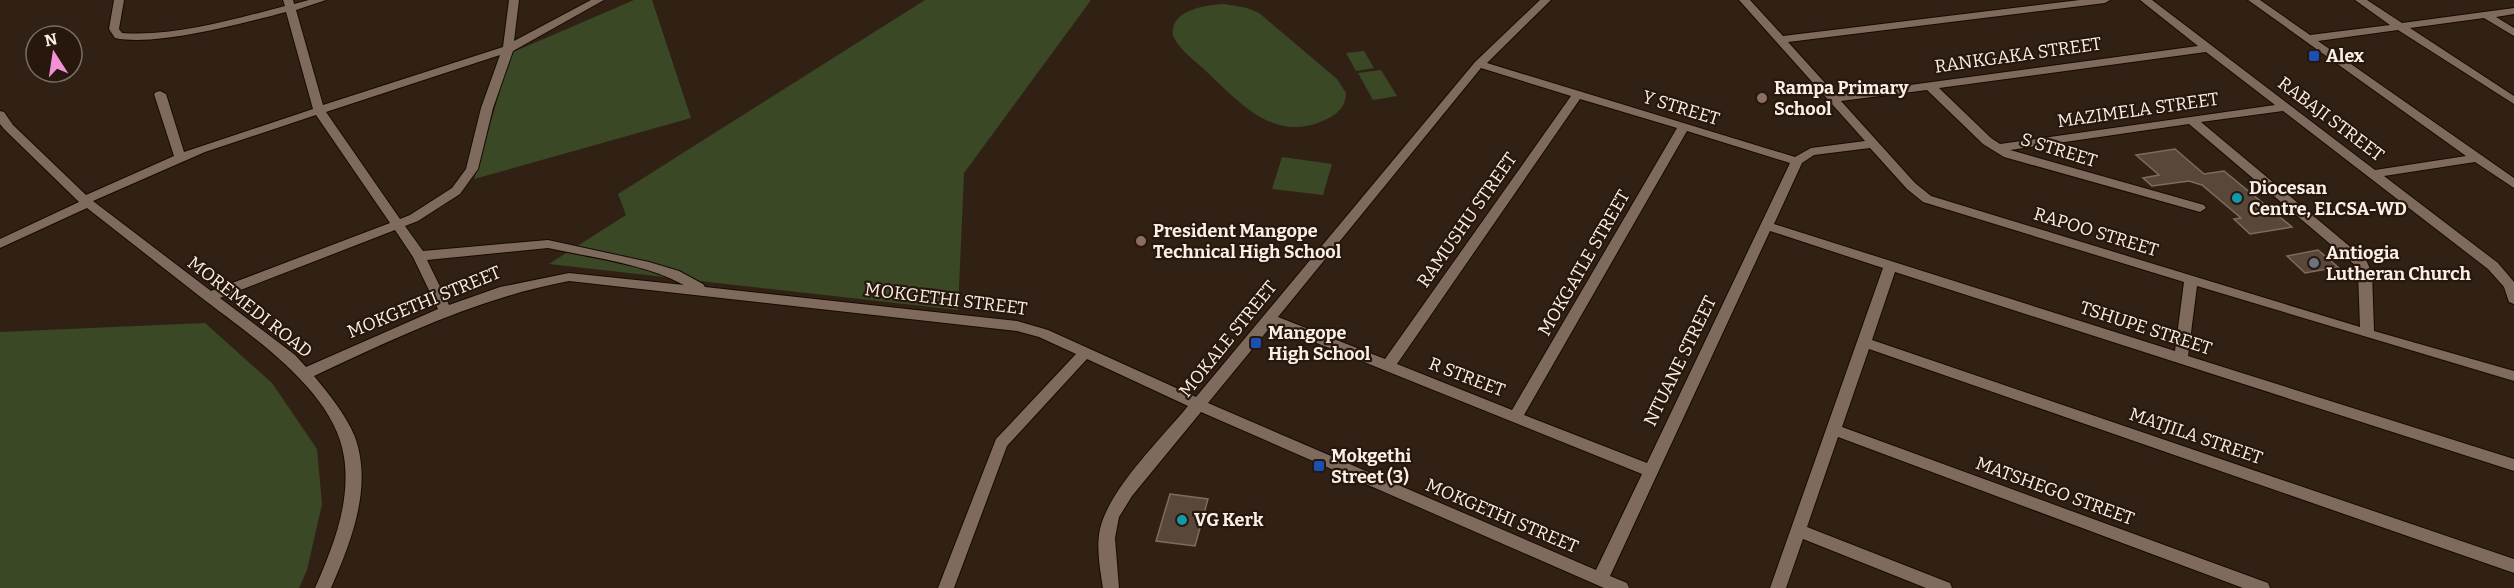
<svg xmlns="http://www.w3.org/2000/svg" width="2514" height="588" viewBox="0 0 2514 588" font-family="Bitter,serif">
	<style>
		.green { fill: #3a4825 }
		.building { fill: #59483a; stroke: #7e6c5d; stroke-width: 1.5 }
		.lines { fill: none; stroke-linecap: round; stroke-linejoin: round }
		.minor-casing { stroke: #180a02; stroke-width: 2 }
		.minor { fill: #7e6b5d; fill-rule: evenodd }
		.transit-dot { fill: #1a4fb4; stroke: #27170c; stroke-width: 2 }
		.education-dot { fill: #8d6e63; stroke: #27170c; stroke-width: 2 }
		.culture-dot { fill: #0f9aa8; stroke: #27170c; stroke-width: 2 }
		.worship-dot { fill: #6b7280; stroke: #27170c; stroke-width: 2 }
		.labels { text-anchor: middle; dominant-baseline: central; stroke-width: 4.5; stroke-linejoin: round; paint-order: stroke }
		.street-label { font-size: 18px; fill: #faefe7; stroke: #27170c }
		.poi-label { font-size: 18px; font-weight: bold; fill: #faefe7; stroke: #27170c; text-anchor: start }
	</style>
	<rect width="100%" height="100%" fill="#312115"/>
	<!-- green -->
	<g class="green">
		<path d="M634,0H652L691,118L474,179L511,53Z"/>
		<path d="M925,0H1091L964,173L958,310L549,264L626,215L618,194Z"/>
		<path d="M1224,4L1247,8L1259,13L1337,79L1346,93C1346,105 1339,113 1329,118C1277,145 1243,106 1208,73C1197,62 1180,51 1173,36C1169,10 1206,5 1224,4Z"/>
		<path d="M1364,51L1374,68L1356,71L1346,53Z"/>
		<path d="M1381,70L1397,96L1373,100L1358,73Z"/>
		<path d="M1282,157L1332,164L1323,195L1272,189Z"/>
		<path d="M205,323L272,383L317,449L322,504L307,570L299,588H0V332Z"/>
	</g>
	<!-- building -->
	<g class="building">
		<path d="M2175,149L2204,174L2224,171L2292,227L2250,234L2234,219L2241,218L2202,185L2189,181L2152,186L2143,178L2159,175L2136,155Z"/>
		<path d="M2318,250L2338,267L2305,273L2287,256Z"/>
		<path d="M1170,494L1208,499L1195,546L1156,541Z"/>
	</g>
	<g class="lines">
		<!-- minor casing -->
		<g class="minor-casing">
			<path id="minor" d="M114,0H124L119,29L122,33C174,37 235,19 285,6L283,0H293L294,4L309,0H326L296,10L323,105L503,47L509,0H519L514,41L591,0H604L513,51L493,108L478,169L460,194L418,221L405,226L423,251L548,240L649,262L679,271L703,284L705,287L1017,321L1048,330L1196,397L1475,62L1540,0H1551L1487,63L1795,157L1811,148L1865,141L1739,0H1750L1783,36L2080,0H2110L2105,3L1788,42L1836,95L2198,46L2140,0H2152L2375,170L2466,156L2248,0H2260L2310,35L2390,25L2355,0H2367L2402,23L2514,8V14L2496,17L2514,28V36L2484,18L2410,28L2514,96V104L2398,30L2318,41L2514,178V188L2475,162L2384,176L2498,263L2514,282V304L2509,302L2504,287L2488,269L2283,111L2201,122L2366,260L2372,273L2374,331L2514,371V381L2197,286L2188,356L2514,459V471L1895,272L1872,340L2514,559V573L1869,349L1842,427L2268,583L2270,588H2243L1838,437L1807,527L1950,583L1952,588H1926L1803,539L1786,588H1770L1883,268L1770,231L1610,576L1627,583L1629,588H1604L1201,412L1132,496L1119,517L1115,538L1119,588H1103C1100,569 1096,548 1100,529C1109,489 1162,438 1188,406L1087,359L1007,446L954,588H938L996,439L1076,354L1039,337L1017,331L569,281C478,298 398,337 314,376C329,394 346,415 355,437C373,487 351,542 331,588H315C333,547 351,502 344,457C335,390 248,334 198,295C161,266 124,237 87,208L0,248V239L79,202L4,129L0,124V111L4,112L13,125L86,195L174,156L154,94L156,92L160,91L166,94L184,152L313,109L286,12C244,23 156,47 115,38L109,29ZM2206,52L2275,105L2000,144L1991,138L1939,88ZM500,55L481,108L466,169L452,188L410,215L400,219L326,112ZM1481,68L1571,96L1385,359L1278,317ZM1927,90L1983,144L2004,157L2200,212L2206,208L2204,205L2010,150L2189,124L2355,265L2358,273L2360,327L1931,196L1915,183L1841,101ZM1580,99L1677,128L1512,410L1397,364ZM316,115L390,223L211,291L93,201L205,152ZM1687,131L1790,163L1647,463L1524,415ZM1870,148L1907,189L1923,202L2184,282L2175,351L1774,224L1802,163L1814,155ZM395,230L413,257L438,309L306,367L295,355L220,298ZM548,248C593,258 643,263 684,285L569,273L500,287L449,305L427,260ZM1272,325L1642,474L1596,570L1208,403Z"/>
		</g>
		<!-- minor -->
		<use href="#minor" class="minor"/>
	</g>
	<!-- markers -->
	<g class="transit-dot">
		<rect x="2308" y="50" width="12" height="12" rx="3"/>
		<rect x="1250" y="337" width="12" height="12" rx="3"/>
		<rect x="1313" y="460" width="12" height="12" rx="3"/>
	</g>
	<g class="education-dot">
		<circle cx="1762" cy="98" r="6"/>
		<circle cx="1141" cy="241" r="6"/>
	</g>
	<g class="culture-dot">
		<circle cx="2237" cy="198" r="6"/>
		<circle cx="1182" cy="520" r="6"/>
	</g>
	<circle class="worship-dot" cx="2314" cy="263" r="6"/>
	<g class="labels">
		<!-- street labels -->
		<g class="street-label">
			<text transform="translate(2018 55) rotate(-8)">RANKGAKA STREET</text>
			<text transform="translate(1681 108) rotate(17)">Y STREET</text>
			<text transform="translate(2138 110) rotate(-8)">MAZIMELA STREET</text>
			<text transform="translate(2331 119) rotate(37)">RABAJI STREET</text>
			<text transform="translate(2059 150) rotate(17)">S STREET</text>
			<text transform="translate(1467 220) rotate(-55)">RAMUSHU STREET</text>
			<text transform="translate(2096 232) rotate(17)">RAPOO STREET</text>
			<text transform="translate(1584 263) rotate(-60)">MOKGATLE STREET</text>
			<text transform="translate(946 299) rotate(7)">MOKGETHI STREET</text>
			<text transform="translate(424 302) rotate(-22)">MOKGETHI STREET</text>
			<text transform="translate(250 307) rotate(38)">MOREMEDI ROAD</text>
			<text transform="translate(2146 328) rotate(18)">TSHUPE STREET</text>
			<text transform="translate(1228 339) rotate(-51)">MOKALE STREET</text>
			<text transform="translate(1680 361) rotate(-64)">NTUANE STREET</text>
			<text transform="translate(1467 377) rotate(21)">R STREET</text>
			<text transform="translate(2196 436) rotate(19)">MATJILA STREET</text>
			<text transform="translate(2055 491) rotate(20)">MATSHEGO STREET</text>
			<text transform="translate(1502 516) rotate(23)">MOKGETHI STREET</text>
		</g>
		<!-- poi labels -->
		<g class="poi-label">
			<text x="2326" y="56">Alex</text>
			<text x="1774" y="88">Rampa Primary<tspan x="1774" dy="21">School</tspan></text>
			<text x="2249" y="188">Diocesan<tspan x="2249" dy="21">Centre, ELCSA-WD</tspan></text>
			<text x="1153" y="231">President Mangope<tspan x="1153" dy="21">Technical High School</tspan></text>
			<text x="2326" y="253">Antiogia<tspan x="2326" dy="21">Lutheran Church</tspan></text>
			<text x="1268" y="333">Mangope<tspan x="1268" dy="21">High School</tspan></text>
			<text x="1331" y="456">Mokgethi<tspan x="1331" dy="21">Street (3)</tspan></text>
			<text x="1194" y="520">VG Kerk</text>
		</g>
	</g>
	<!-- north arrow -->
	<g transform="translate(54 54) rotate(348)"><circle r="28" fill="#27170c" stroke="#7b6d64" stroke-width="1.5"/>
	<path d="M0-4.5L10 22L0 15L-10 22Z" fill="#f391d6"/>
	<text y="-9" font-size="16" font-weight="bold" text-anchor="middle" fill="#faefe7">N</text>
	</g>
</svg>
